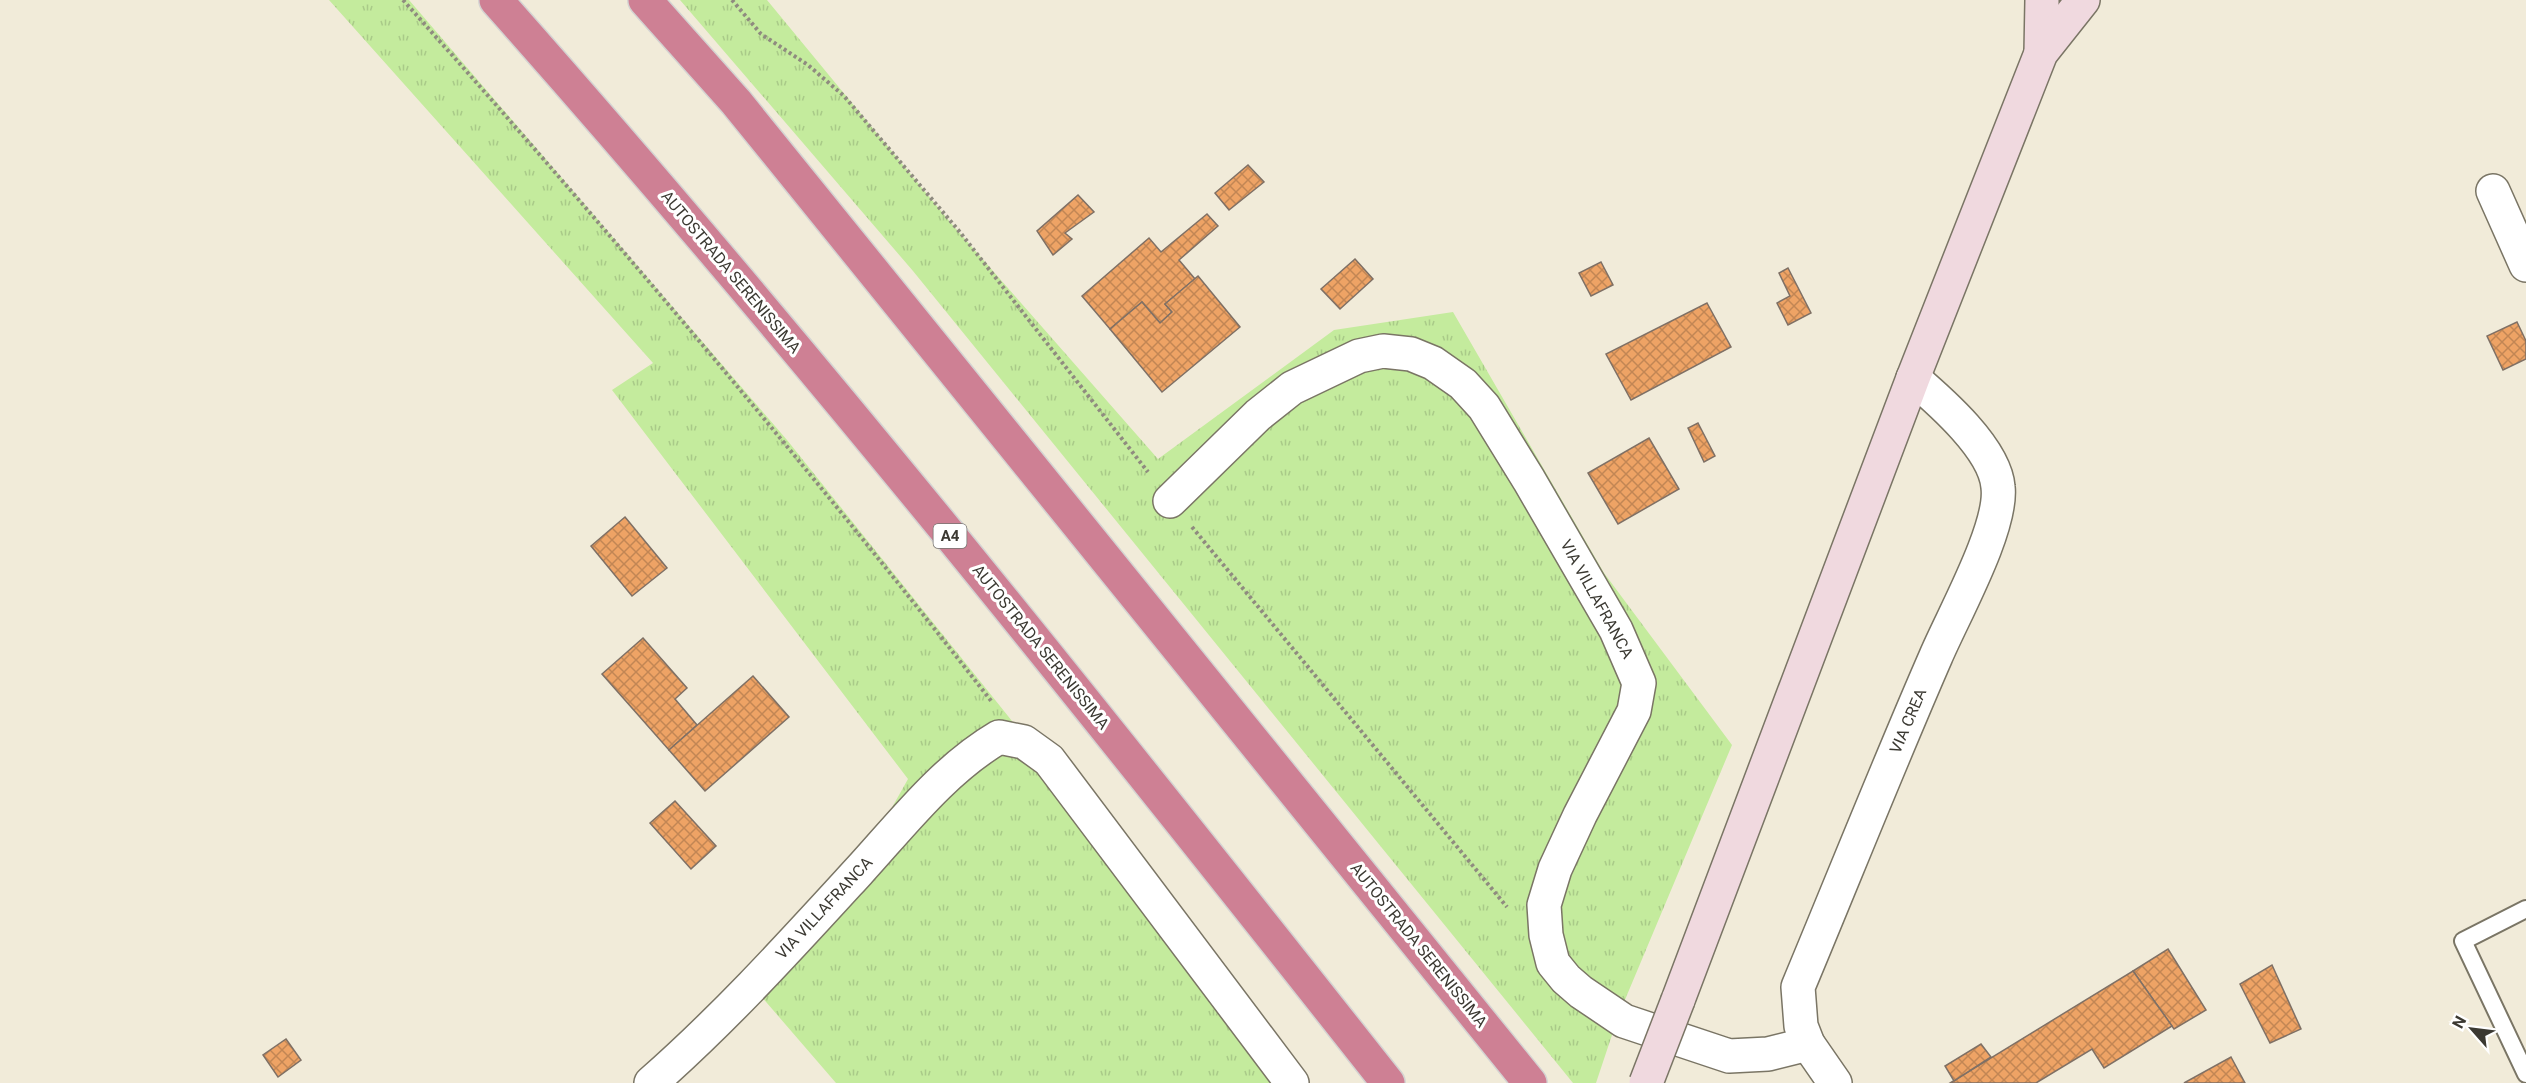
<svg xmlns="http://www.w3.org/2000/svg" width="2526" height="1083" viewBox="0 0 2526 1083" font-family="Roboto,sans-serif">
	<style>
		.grass { fill: url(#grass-tufts) }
		.building { fill: url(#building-cross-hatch); stroke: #7f7065; stroke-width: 1.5 }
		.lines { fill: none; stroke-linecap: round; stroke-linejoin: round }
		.service-casing { stroke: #7a7565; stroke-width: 20 }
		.minor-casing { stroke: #7a7565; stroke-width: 36 }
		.tertiary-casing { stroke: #7a7565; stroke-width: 36 }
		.secondary-casing { stroke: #7a7565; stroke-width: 36 }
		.motorway-casing { stroke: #d4d3d2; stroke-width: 36 }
		.path { stroke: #8f8b7f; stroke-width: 4; stroke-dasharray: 3 3; stroke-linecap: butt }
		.service { stroke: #fff; stroke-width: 16 }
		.minor { stroke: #fff; stroke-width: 33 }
		.tertiary { stroke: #fff; stroke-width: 33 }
		.secondary { stroke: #f0d9df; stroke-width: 33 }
		.motorway { stroke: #ce8094; stroke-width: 33 }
		.secondary-bridge-casing { stroke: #7a7565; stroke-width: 36; stroke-linecap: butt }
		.secondary-bridge { stroke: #f0d9df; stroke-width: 33 }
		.labels { text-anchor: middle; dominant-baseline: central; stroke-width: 6; stroke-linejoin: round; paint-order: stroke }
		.shield { fill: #fff; stroke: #767470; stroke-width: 1.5 }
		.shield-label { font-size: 15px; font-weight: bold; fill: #3b3932 }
		.street-label { font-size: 16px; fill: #3b3932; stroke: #fff }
	</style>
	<defs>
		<pattern id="grass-tufts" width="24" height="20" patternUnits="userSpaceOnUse" patternTransform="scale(1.5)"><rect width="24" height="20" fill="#c4eb9d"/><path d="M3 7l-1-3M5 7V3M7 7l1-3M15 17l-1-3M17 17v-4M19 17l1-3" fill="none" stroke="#a9ca88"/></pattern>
		<pattern id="building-cross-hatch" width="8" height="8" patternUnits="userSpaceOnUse" patternTransform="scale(1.5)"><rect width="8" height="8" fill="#eea365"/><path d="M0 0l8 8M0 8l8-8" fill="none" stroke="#c28654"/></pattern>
	</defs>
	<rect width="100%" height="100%" fill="#f1ebd9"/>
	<!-- grass -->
	<g class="grass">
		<path d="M329,0H409L787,440L1302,1083H836L754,988L876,836L908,779L612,390L653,363Z"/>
		<path d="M680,0H767L950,222L1158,459L1334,330L1453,312L1604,573L1732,745L1619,1014L1596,1083H1573L913,271Z"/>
	</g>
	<!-- building -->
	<g class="building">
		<path d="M1248,165L1264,182L1229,210L1215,193Z"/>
		<path d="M1078,195L1094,212L1065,233L1072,239L1053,255L1037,231Z"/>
		<path d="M1207,214L1218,226L1179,260L1195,279L1165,304L1172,312L1160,323L1142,302L1110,329L1082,296L1149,238L1161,252Z"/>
		<path d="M1355,259L1373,279L1340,309L1321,289Z"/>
		<path d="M1601,262L1613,285L1591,296L1579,273Z"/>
		<path d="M1788,268L1811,313L1788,325L1777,303L1790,296L1779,273Z"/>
		<path d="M1198,276L1240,327L1162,392L1110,329L1142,302L1160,323L1172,312L1165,304Z"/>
		<path d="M1707,303L1731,347L1631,400L1606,354Z"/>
		<path d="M2517,322L2526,341V359L2503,370L2487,336Z"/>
		<path d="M1698,423L1715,456L1704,462L1688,428Z"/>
		<path d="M1649,438L1679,489L1618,524L1588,473Z"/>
		<path d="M625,517L667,568L632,596L591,546Z"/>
		<path d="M643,638L687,688L675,699L697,725L669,750L602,674Z"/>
		<path d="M753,676L789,717L705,791L669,750Z"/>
		<path d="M675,801L716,846L691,869L650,823Z"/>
		<path d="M2168,949L2206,1010L2174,1029L2133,971Z"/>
		<path d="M2272,965L2301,1029L2270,1043L2240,984Z"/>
		<path d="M2133,971L2172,1026L2104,1068L2092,1049L2036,1083H1950Z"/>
		<path d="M286,1039L301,1060L278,1077L263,1055Z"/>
		<path d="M1981,1044L1991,1057L1954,1081L1945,1066Z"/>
		<path d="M2231,1057L2245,1083H2184Z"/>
	</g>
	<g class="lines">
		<!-- service casing -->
		<g class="service-casing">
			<path id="service" d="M2526,909L2463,941L2526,1074"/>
		</g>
		<!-- minor casing -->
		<g class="minor-casing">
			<g id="minor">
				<path d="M2493,191L2526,265"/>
				<path d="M1170,501L1258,415L1292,388L1359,356L1383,351L1411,354L1433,363L1463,384L1484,407L1529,480L1616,630L1639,683L1634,711L1580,815L1555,869L1544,905L1546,935L1553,963L1566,979L1581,992L1624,1021L1729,1056L1768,1054L1808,1044"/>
				<path d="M651,1083C725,1018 792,944 858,872C902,824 943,770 999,737L1024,742L1049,760L1292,1083"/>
			</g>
		</g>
		<!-- tertiary casing -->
		<g class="tertiary-casing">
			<path id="tertiary" d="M1835,1083L1808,1044L1801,1026L1798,987C1844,877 1888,766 1936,656C1953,616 2003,527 1998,487C1995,449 1941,402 1913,378"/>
		</g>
		<!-- secondary casing -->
		<g class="secondary-casing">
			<g id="secondary">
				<path d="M2041,53L2042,0"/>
				<path d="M1678,1000L1913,378L2041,53L2083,0"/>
			</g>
		</g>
		<!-- motorway casing -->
		<g class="motorway-casing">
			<g id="motorway">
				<path d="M496,0C807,350 1098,716 1388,1083"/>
				<path d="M645,0L736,102L1530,1083"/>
			</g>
		</g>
		<!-- path -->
		<g class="path">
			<path d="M403,0C607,228 804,461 992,702"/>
			<path d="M732,0L761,34L808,65L844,96L959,231L1148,472"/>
			<path d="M1192,527L1507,907"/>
		</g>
		<!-- service -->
		<use href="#service" class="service"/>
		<!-- minor -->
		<use href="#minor" class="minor"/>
		<!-- tertiary -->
		<use href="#tertiary" class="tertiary"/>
		<!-- secondary -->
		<use href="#secondary" class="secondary"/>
		<!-- motorway -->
		<use href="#motorway" class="motorway"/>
		<!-- secondary-bridge casing -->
		<g class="secondary-bridge-casing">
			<path id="secondary-bridge" d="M1646,1083L1678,1000"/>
		</g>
		<!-- secondary-bridge -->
		<use href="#secondary-bridge" class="secondary-bridge"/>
	</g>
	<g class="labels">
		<!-- shield labels -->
		<rect class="shield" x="933.5" y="524" width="33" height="24" rx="4.5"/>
		<g class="shield-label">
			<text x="950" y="536">A4</text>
		</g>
		<!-- street labels -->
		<g class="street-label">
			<text transform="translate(731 272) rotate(50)">AUTOSTRADA SERENISSIMA</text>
			<text transform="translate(1597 599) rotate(61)">VIA VILLAFRANCA</text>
			<text transform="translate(1041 647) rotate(51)">AUTOSTRADA SERENISSIMA</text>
			<text transform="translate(1908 721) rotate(-67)">VIA CREA</text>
			<text transform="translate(824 908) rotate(-47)">VIA VILLAFRANCA</text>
			<text transform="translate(1419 945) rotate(51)">AUTOSTRADA SERENISSIMA</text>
		</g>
	</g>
	<!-- north arrow -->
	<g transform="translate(2472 1029) rotate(298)" stroke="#ffffff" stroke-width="4.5" paint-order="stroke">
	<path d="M0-4.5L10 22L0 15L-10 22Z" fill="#3b3932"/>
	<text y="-9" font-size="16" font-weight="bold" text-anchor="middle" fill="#3b3932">N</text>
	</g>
</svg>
